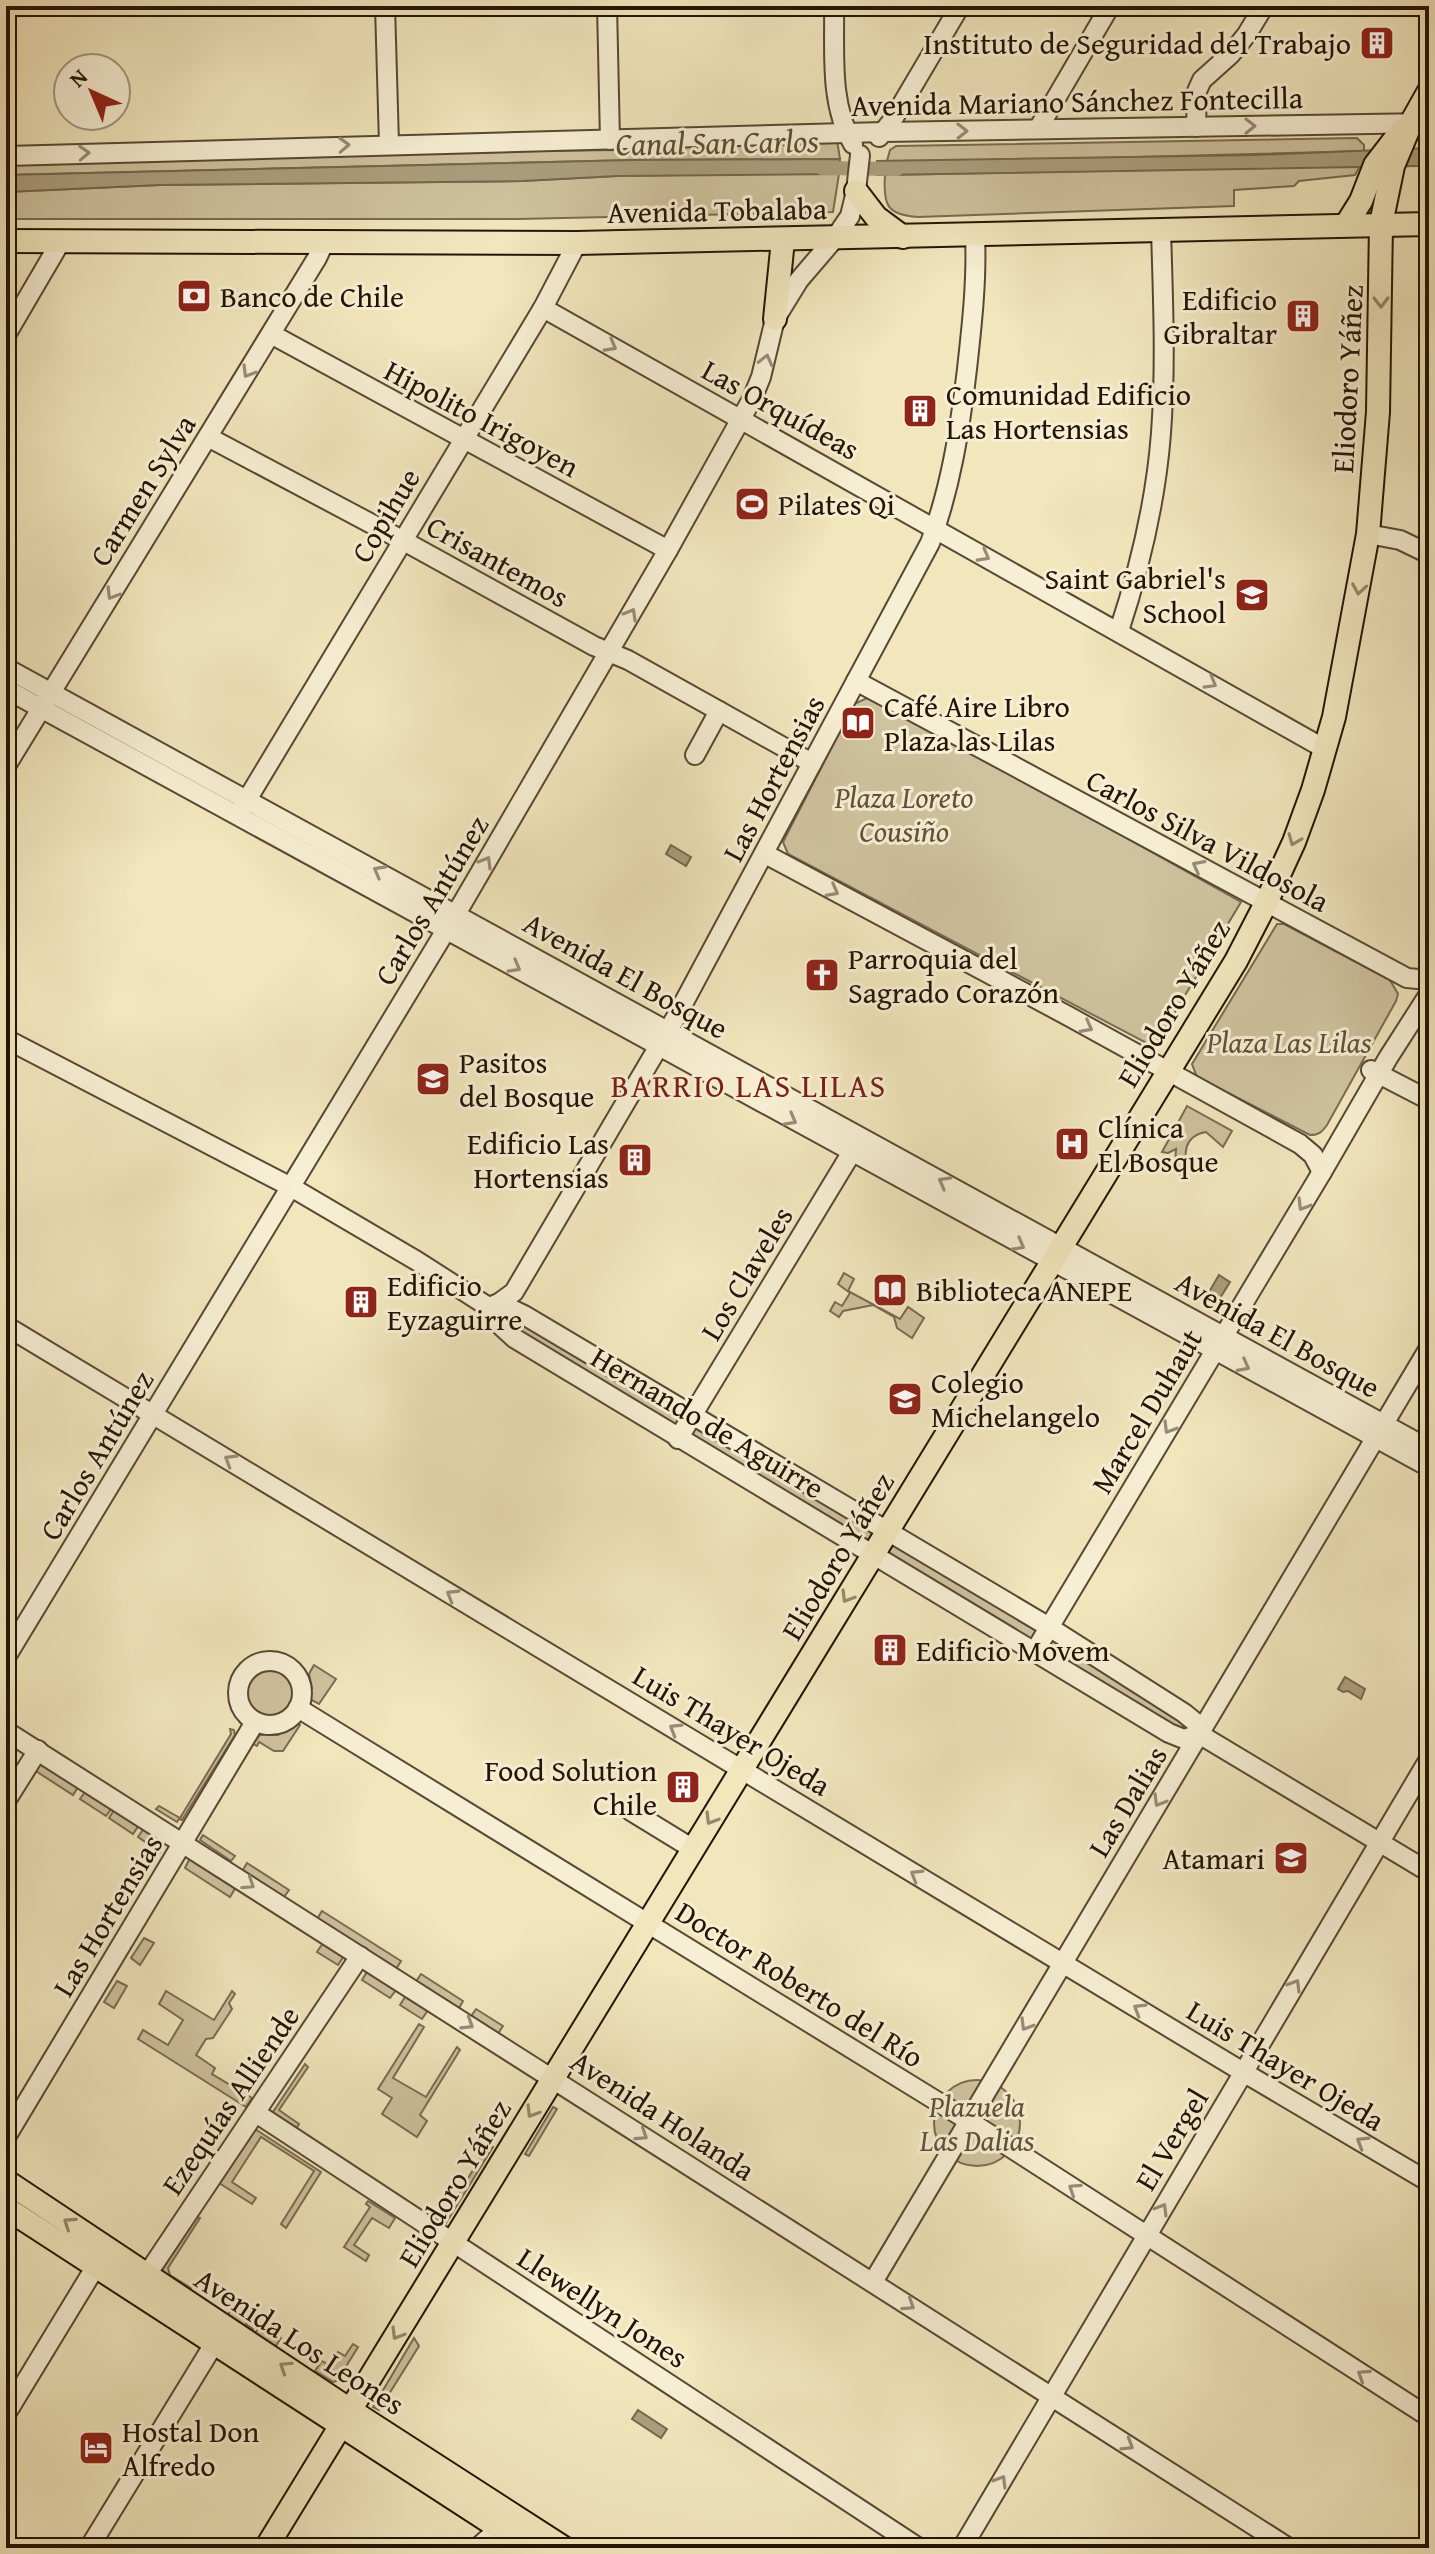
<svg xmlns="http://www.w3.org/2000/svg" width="1435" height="2554" viewBox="0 0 1435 2554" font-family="'Gentium Book Plus',serif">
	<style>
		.green { fill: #cfc29e; stroke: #796b52; stroke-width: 2 }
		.water { fill: #ac9f7e; stroke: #75674e; stroke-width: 2 }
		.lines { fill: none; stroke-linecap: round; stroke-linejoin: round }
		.canal { stroke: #ac9f7e; stroke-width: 14 }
		.minor-casing { stroke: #574833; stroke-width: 22 }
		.major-casing { stroke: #231405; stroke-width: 26 }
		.minor { stroke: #f7efd4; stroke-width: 18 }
		.major { stroke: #f2e6bd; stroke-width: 22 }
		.oneway { stroke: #988c77 }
		.oneway2 { stroke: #95886a }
		.labels { text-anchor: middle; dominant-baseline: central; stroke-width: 6; stroke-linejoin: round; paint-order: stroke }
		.poi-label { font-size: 30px; fill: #231405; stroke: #f7efd4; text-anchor: start }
		.street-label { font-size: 30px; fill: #231405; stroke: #f7efd4 }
		.park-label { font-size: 30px; font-style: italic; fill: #5f513b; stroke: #f7efd4 }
		.water-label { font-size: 32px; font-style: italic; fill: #5a4c35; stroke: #f7efd4 }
		.neighbourhood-label { font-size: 32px; letter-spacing: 2px; fill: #7a1f14; stroke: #f7efd4 }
	</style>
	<rect width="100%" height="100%" fill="#f2e6bd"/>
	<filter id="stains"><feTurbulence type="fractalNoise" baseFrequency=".0025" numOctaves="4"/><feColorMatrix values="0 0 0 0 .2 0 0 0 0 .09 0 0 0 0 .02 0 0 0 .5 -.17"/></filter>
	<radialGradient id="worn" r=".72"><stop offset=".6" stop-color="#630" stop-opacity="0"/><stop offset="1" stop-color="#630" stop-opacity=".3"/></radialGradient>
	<!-- green -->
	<g class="green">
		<path d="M1357,138L1364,145V151L1021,160L887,161L890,150L896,146Z"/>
		<path d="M837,140L840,159L634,160L6,175V159L49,156L625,150Z"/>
		<path d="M1360,166L1355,175L1299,181L1294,186L1234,190V206L918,217C886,215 883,204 885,175Z"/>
		<path d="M743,174H839L833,212L519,219H6V192L160,185L522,181L617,176Z"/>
		<path d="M867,698L948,738L1241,902L1154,1047L788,854L783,842L854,704Z"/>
		<path d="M1277,924H1284L1390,980L1398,994L1396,1001L1327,1125C1322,1132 1319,1135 1310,1135L1197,1077L1192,1064Z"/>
		<path d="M1187,1106L1232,1131L1223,1147L1206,1132C1184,1136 1183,1153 1188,1172L1181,1176L1175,1165L1176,1149L1168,1153L1162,1152Z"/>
		<path d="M844,1273L854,1279L848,1291L900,1319L908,1307L924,1318L912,1338L897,1328L894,1317L873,1305L843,1311L839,1317L830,1311L835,1302L842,1306L850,1293L838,1284Z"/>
		<path d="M502,1317L524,1324L862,1523L1180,1717L1185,1723L1181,1729L1177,1730L857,1533L517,1333Z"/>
		<path d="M314,1665L336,1679L319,1704L308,1698L312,1688L309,1674Z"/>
		<circle cx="270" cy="1693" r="23"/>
		<path d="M296,1722L300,1725L283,1751H274L259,1742L257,1746L253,1744L260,1735H278Z"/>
		<path d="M230,1729L234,1730L235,1735L182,1820L179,1819L177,1822L156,1809L159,1806L180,1818L231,1734Z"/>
		<path d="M33,1758L78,1787L73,1795L28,1766Z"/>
		<path d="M85,1792L112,1808L106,1816L80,1799Z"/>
		<path d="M114,1810L139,1825L133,1834L109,1818Z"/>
		<path d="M144,1828L166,1842L160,1852L138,1837Z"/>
		<path d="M203,1835L235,1856L231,1861L200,1840Z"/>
		<path d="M190,1858L236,1887L230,1897L185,1868Z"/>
		<path d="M247,1863L289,1890L284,1897L243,1870Z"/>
		<path d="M322,1911L401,1961L396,1969L317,1919Z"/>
		<path d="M144,1938L154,1943L140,1965L131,1958Z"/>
		<path d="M325,1940L346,1953L338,1965L317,1952Z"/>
		<path d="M367,1972L396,1990L390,1998L362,1980Z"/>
		<path d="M421,1974L463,2001L458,2010L415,1983Z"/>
		<path d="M117,1981L127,1986L114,2008L104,2002Z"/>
		<path d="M166,1991L214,2020L232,1991L235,1994L229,2003L232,2009L213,2038L206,2039L196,2055L215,2068L212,2074L252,2098L246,2107L138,2039L143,2030L168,2045L183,2020L159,2004Z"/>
		<path d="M405,1997L428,2010L422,2019L400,2005Z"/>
		<path d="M476,2009L503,2026L497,2035L470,2018Z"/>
		<path d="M419,2024L424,2027L393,2078L426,2097L457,2047L460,2050L420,2115L427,2121L417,2137L382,2114L392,2098L378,2089Z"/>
		<path d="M305,2064L308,2067L279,2110L299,2124L295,2131L271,2115Z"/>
		<circle cx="977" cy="2123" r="43"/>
		<path d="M553,2107L557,2109L529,2156L525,2154Z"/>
		<path d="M255,2129L321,2172L286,2228L281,2224L314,2171L261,2137L232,2182L256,2198L252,2204L219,2183Z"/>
		<path d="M488,2145L493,2147L443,2228L440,2225Z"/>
		<path d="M368,2201L395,2218L389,2228L372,2218L354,2245L369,2255L366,2261L344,2247L370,2207L366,2204Z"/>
		<path d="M197,2217L200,2218L168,2268L170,2275L191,2288L188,2293L159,2275Z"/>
		<path d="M236,2304L252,2314L246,2324L253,2329L250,2334L225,2318Z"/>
		<path d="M260,2325L281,2338L273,2350L253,2337Z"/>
		<path d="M414,2338L419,2346L379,2410L373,2407Z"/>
		<path d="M353,2344L358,2347L337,2381L333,2382L315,2371L322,2361L329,2365L338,2352L345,2356Z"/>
	</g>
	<!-- water -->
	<g class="water">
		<path d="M1429,148V166H1419L877,175V161L1256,155Z"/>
		<path d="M840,159L839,174L617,176L522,181L160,185L6,192V175L634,160Z"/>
		<path d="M671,845L691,857L686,866L666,854Z"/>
		<path d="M1219,1275L1230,1282L1217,1303L1206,1297Z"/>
		<path d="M1345,1677L1365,1689L1361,1699L1348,1691L1343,1692L1338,1689Z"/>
		<path d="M638,2410L667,2429L661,2438L632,2419Z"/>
	</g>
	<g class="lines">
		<!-- canal -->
		<path class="canal" d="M822,168L897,169"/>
		<!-- minor casing -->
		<g class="minor-casing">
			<g id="minor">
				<path d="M385,6L389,144"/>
				<path d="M607,6L610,140"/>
				<path d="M834,6C835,51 829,104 853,144"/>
				<path d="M1196,127L1197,91L1202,80L1231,54L1247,34L1264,6"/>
				<path d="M1038,129L1110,6"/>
				<path d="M879,137L892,121L960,6"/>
				<path d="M6,156L884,132L1429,123"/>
				<path d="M543,308L1325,749"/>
				<path d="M271,334L668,550"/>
				<path d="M6,335L61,241"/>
				<path d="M208,437L402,540L594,646L628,660L812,763"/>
				<path d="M1368,534L1400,540L1429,554"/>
				<path d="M1119,631C1140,567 1156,500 1161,433C1166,365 1163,298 1161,230"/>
				<path d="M6,668L1429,1449"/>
				<path d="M856,681L1407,978L1429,980"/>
				<path d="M6,689L1429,1467"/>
				<path d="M695,755L719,711"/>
				<path d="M6,766L317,258L324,243"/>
				<path d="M242,808L543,308L577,243"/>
				<path d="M765,854L1070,1017L1300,1144L1313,1155L1322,1172"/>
				<path d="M6,1039L291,1187L417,1261L487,1306L501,1326L514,1338L1169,1733L1184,1739L1199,1734"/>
				<path d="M1371,1070L1429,1100"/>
				<path d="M499,1303L514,1292L676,1017L930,543C951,487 960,428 967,369C972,324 977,280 975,235"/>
				<path d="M494,1305L499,1303L524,1315L1049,1627L1184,1713L1195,1722L1199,1734L1429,1872"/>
				<path d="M6,1326L1243,2072L1429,2182"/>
				<path d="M678,1439L858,1142"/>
				<path d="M1035,1651L1322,1172L1388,1058L1429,994"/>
				<path d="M6,1657L463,902L668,550L752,399L761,377L775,319L799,280L835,238L850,216L856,191L860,155"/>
				<circle cx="270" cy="1693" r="32"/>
				<path d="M298,1708L969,2121L1429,2417"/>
				<path d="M6,1731L1289,2548"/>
				<path d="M6,1801L38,1750"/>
				<path d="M631,1811L693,1849"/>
				<path d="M256,2113L919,2548"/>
				<path d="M6,2137L255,1722"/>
				<path d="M146,2276L360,1956"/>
				<path d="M873,2282L1429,1348"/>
				<path d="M6,2414L96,2266"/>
				<path d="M89,2548L214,2344"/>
				<path d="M477,2548L500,2528"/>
				<path d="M962,2548L1429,1759"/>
			</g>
		</g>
		<!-- major casing -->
		<g class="major-casing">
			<g id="major">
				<path d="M856,191L876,217L903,237"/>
				<path d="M1346,225L1361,201L1375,165L1402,130"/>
				<path d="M6,241L577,243L1429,224"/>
				<path d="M775,319L783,240"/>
				<path d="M6,2181L350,2410L564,2548"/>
				<path d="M6,2208L530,2548"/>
				<path d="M266,2548L1236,961L1266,903L1294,842L1313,790L1334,717L1368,534L1378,412L1381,224L1393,166L1411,123L1429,91"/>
			</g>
		</g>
		<!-- minor -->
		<use href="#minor" class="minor"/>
		<!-- major -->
		<use href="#major" class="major"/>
	</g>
	<!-- one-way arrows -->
	<defs><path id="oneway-chevron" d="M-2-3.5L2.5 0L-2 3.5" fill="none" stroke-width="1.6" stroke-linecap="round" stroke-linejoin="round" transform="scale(2)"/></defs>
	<g class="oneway">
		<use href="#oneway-chevron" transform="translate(1250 126) rotate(-1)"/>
		<use href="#oneway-chevron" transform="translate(962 131) rotate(-1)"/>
		<use href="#oneway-chevron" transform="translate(344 145) rotate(-2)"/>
		<use href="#oneway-chevron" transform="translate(84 153) rotate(-2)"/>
		<use href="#oneway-chevron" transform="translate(611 346) rotate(29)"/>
		<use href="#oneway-chevron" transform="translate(766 360) rotate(-76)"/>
		<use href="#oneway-chevron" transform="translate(248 372) rotate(121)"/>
		<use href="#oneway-chevron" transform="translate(984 556) rotate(29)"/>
		<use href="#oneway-chevron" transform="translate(112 594) rotate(121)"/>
		<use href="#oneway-chevron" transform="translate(631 614) rotate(-60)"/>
		<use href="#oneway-chevron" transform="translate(1211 683) rotate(30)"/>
		<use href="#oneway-chevron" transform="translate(486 862) rotate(-60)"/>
		<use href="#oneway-chevron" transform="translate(1198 866) rotate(-152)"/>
		<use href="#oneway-chevron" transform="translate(379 871) rotate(-151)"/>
		<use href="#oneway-chevron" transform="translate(833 891) rotate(28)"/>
		<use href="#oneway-chevron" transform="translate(515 967) rotate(29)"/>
		<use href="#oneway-chevron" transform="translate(1087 1027) rotate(28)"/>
		<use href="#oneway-chevron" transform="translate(791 1120) rotate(29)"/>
		<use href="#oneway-chevron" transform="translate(944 1182) rotate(-151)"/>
		<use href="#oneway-chevron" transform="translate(1303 1205) rotate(121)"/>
		<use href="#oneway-chevron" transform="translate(1019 1245) rotate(29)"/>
		<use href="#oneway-chevron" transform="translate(1244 1366) rotate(28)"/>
		<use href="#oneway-chevron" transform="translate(1169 1428) rotate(121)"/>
		<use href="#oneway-chevron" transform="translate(230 1460) rotate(-149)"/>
		<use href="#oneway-chevron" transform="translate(452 1595) rotate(-149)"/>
		<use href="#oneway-chevron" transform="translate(675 1729) rotate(-149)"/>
		<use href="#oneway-chevron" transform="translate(1159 1801) rotate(121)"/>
		<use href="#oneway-chevron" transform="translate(916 1875) rotate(-149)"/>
		<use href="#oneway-chevron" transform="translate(249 1884) rotate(33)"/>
		<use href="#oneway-chevron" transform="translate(1295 1985) rotate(-59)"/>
		<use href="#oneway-chevron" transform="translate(1139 2009) rotate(-149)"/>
		<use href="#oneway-chevron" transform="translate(468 2024) rotate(32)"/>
		<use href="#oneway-chevron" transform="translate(1026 2025) rotate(121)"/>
		<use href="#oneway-chevron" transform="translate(642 2135) rotate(33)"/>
		<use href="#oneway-chevron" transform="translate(1362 2142) rotate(-149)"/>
		<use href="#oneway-chevron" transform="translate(1074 2189) rotate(-147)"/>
		<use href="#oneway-chevron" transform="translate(1162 2209) rotate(-59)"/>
		<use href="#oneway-chevron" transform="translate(909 2305) rotate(33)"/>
		<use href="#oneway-chevron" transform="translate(1363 2375) rotate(-147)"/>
		<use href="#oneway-chevron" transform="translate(1128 2445) rotate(32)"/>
		<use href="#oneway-chevron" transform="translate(1001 2481) rotate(-59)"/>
	</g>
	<g class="oneway2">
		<use href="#oneway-chevron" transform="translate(1381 302) rotate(90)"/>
		<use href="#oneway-chevron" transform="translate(1359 589) rotate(99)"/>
		<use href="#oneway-chevron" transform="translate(1294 840) rotate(112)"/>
		<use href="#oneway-chevron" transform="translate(847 1597) rotate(121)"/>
		<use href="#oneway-chevron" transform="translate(711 1819) rotate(121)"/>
		<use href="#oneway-chevron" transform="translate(532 2112) rotate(121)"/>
		<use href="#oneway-chevron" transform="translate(69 2223) rotate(-146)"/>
		<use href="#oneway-chevron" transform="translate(397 2334) rotate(121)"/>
		<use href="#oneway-chevron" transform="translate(285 2367) rotate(-147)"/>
	</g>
	<!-- icons -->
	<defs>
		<g id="building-square" transform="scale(1.8)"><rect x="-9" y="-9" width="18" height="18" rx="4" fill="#8f2418" stroke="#f7efd4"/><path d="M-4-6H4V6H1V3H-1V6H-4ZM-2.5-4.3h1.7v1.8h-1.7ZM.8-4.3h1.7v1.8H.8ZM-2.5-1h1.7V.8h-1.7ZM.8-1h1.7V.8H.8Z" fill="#fff"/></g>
		<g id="bank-square" transform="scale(1.8)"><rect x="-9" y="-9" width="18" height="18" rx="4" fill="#8f2418" stroke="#f7efd4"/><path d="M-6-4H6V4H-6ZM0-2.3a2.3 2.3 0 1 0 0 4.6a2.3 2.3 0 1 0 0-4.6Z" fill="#fff"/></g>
		<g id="stadium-square" transform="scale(1.8)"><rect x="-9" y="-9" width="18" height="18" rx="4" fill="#8f2418" stroke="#f7efd4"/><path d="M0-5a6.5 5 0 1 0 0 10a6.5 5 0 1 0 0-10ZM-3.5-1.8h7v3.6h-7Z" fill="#fff"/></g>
		<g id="school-square" transform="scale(1.8)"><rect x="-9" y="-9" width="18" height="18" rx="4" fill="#8f2418" stroke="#f7efd4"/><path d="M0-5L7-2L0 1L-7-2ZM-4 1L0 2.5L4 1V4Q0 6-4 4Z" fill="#fff"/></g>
		<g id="library-square" transform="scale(1.8)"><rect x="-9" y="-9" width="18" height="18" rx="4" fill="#8f2418" stroke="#f7efd4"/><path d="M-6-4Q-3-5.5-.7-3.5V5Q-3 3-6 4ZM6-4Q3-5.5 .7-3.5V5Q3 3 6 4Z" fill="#fff"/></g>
		<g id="church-square" transform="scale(1.8)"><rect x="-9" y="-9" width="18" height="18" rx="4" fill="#8f2418" stroke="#f7efd4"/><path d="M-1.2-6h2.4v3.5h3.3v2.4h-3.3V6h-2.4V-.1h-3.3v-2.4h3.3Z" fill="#fff"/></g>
		<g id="hospital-square" transform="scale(1.8)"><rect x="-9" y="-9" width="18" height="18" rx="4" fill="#8f2418" stroke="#f7efd4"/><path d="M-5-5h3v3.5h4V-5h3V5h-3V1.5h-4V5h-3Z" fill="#fff"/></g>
		<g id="hotel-square" transform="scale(1.8)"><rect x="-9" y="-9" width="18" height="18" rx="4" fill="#8f2418" stroke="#f7efd4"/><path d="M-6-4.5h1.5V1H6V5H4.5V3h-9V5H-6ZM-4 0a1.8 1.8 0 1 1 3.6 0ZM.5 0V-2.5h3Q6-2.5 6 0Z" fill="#fff"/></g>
	</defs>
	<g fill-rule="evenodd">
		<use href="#building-square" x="1377" y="43"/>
		<use href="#bank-square" x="194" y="296"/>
		<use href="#building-square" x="1303" y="316"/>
		<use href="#building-square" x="920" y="411"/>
		<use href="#stadium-square" x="752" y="504"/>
		<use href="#school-square" x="1252" y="595"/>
		<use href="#library-square" x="858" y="723"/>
		<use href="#church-square" x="822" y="975"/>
		<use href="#school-square" x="433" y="1079"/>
		<use href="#hospital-square" x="1072" y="1144"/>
		<use href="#building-square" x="635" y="1160"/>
		<use href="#library-square" x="890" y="1290"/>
		<use href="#building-square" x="361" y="1302"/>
		<use href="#school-square" x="905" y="1399"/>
		<use href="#building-square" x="890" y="1650"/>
		<use href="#building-square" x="683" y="1787"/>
		<use href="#school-square" x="1291" y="1858"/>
		<use href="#hotel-square" x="96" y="2448"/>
	</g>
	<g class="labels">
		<!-- poi labels -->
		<g class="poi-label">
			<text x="1351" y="43" text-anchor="end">Instituto de Seguridad del Trabajo</text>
			<text x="220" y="296">Banco de Chile</text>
			<text x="1277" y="299" text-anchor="end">Edificio<tspan x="1277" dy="34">Gibraltar</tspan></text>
			<text x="946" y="394">Comunidad Edificio<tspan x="946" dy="34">Las Hortensias</tspan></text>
			<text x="778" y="504">Pilates Qi</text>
			<text x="1226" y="578" text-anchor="end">Saint Gabriel's<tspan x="1226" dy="34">School</tspan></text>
			<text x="884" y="706">Café Aire Libro<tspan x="884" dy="34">Plaza las Lilas</tspan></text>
			<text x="848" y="958">Parroquia del<tspan x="848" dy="34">Sagrado Corazón</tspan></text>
			<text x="459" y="1062">Pasitos<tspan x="459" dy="34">del Bosque</tspan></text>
			<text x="1098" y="1127">Clínica<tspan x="1098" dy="34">El Bosque</tspan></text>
			<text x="609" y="1143" text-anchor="end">Edificio Las<tspan x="609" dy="34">Hortensias</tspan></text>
			<text x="387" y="1285">Edificio<tspan x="387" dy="34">Eyzaguirre</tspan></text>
			<text x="916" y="1290">Biblioteca ANEPE</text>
			<text x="931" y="1382">Colegio<tspan x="931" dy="34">Michelangelo</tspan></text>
			<text x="916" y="1650">Edificio Movem</text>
			<text x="657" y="1770" text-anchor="end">Food Solution<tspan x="657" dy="34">Chile</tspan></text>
			<text x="1265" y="1858" text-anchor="end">Atamari</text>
			<text x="122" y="2431">Hostal Don<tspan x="122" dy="34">Alfredo</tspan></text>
		</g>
		<!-- street labels -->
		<g class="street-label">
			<text transform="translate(1077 101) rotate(-1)">Avenida Mariano Sánchez Fontecilla</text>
			<text transform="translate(717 210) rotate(-1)">Avenida Tobalaba</text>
			<text transform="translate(1347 379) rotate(-87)">Eliodoro Yáñez</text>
			<text transform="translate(781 409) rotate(29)">Las Orquídeas</text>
			<text transform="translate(482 418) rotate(28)">Hipolito Irigoyen</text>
			<text transform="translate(142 490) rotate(-58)">Carmen Sylva</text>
			<text transform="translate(385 515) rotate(-59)">Copihue</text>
			<text transform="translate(498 561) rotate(29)">Crisantemos</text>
			<text transform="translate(773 778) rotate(-62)">Las Hortensias</text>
			<text transform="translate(1208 840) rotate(28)">Carlos Silva Vildosola</text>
			<text transform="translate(431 900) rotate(-59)">Carlos Antúnez</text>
			<text transform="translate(626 975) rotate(29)">Avenida El Bosque</text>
			<text transform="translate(1173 1003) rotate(-59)">Eliodoro Yáñez</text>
			<text transform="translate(746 1273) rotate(-59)">Los Claveles</text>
			<text transform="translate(1278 1334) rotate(29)">Avenida El Bosque</text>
			<text transform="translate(1146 1411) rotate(-59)">Marcel Duhaut</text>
			<text transform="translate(708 1422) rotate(31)">Hernando de Aguirre</text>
			<text transform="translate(96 1455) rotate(-59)">Carlos Antúnez</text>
			<text transform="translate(837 1556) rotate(-59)">Eliodoro Yáñez</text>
			<text transform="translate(732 1730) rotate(31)">Luis Thayer Ojeda</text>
			<text transform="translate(1127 1801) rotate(-59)">Las Dalias</text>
			<text transform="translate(107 1915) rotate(-59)">Las Hortensias</text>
			<text transform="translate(800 1984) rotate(32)">Doctor Roberto del Río</text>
			<text transform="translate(1286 2065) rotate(31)">Luis Thayer Ojeda</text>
			<text transform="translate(230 2100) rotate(-56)">Ezequías Alliende</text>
			<text transform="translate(663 2115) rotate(33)">Avenida Holanda</text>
			<text transform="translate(1171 2139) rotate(-59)">El Vergel</text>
			<text transform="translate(454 2183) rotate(-59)">Eliodoro Yáñez</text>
			<text transform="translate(603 2307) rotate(33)">Llewellyn Jones</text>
			<text transform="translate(300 2341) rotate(33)">Avenida Los Leones</text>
		</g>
		<!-- park labels -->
		<g class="park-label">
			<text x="904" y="797">Plaza Loreto<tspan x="904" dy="34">Cousiño</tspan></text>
			<text x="1289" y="1042">Plaza Las Lilas</text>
			<text x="977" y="2106">Plazuela<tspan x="977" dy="34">Las Dalias</tspan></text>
		</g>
		<!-- water labels -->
		<g class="water-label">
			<text transform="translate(717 142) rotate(-1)">Canal San Carlos</text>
		</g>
		<!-- neighbourhood labels -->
		<g class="neighbourhood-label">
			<text x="749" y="1085">BARRIO LAS LILAS</text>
		</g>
	</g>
	<!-- margin -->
	<rect width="1435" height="2554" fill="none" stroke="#f2e6bd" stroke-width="32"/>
	<rect x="8" y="8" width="1419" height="2538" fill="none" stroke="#231405" stroke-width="4"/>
	<rect x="16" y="16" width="1403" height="2522" fill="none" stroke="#231405" stroke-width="2"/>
	<!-- north arrow -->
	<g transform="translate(92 92) rotate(316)"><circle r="38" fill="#f7efd4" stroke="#a29781" stroke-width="2"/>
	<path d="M0-6L14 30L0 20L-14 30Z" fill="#8f2418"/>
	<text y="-12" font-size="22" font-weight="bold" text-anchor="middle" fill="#231405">N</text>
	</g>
	<rect width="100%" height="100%" filter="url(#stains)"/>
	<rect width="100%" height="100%" fill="url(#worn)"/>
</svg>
